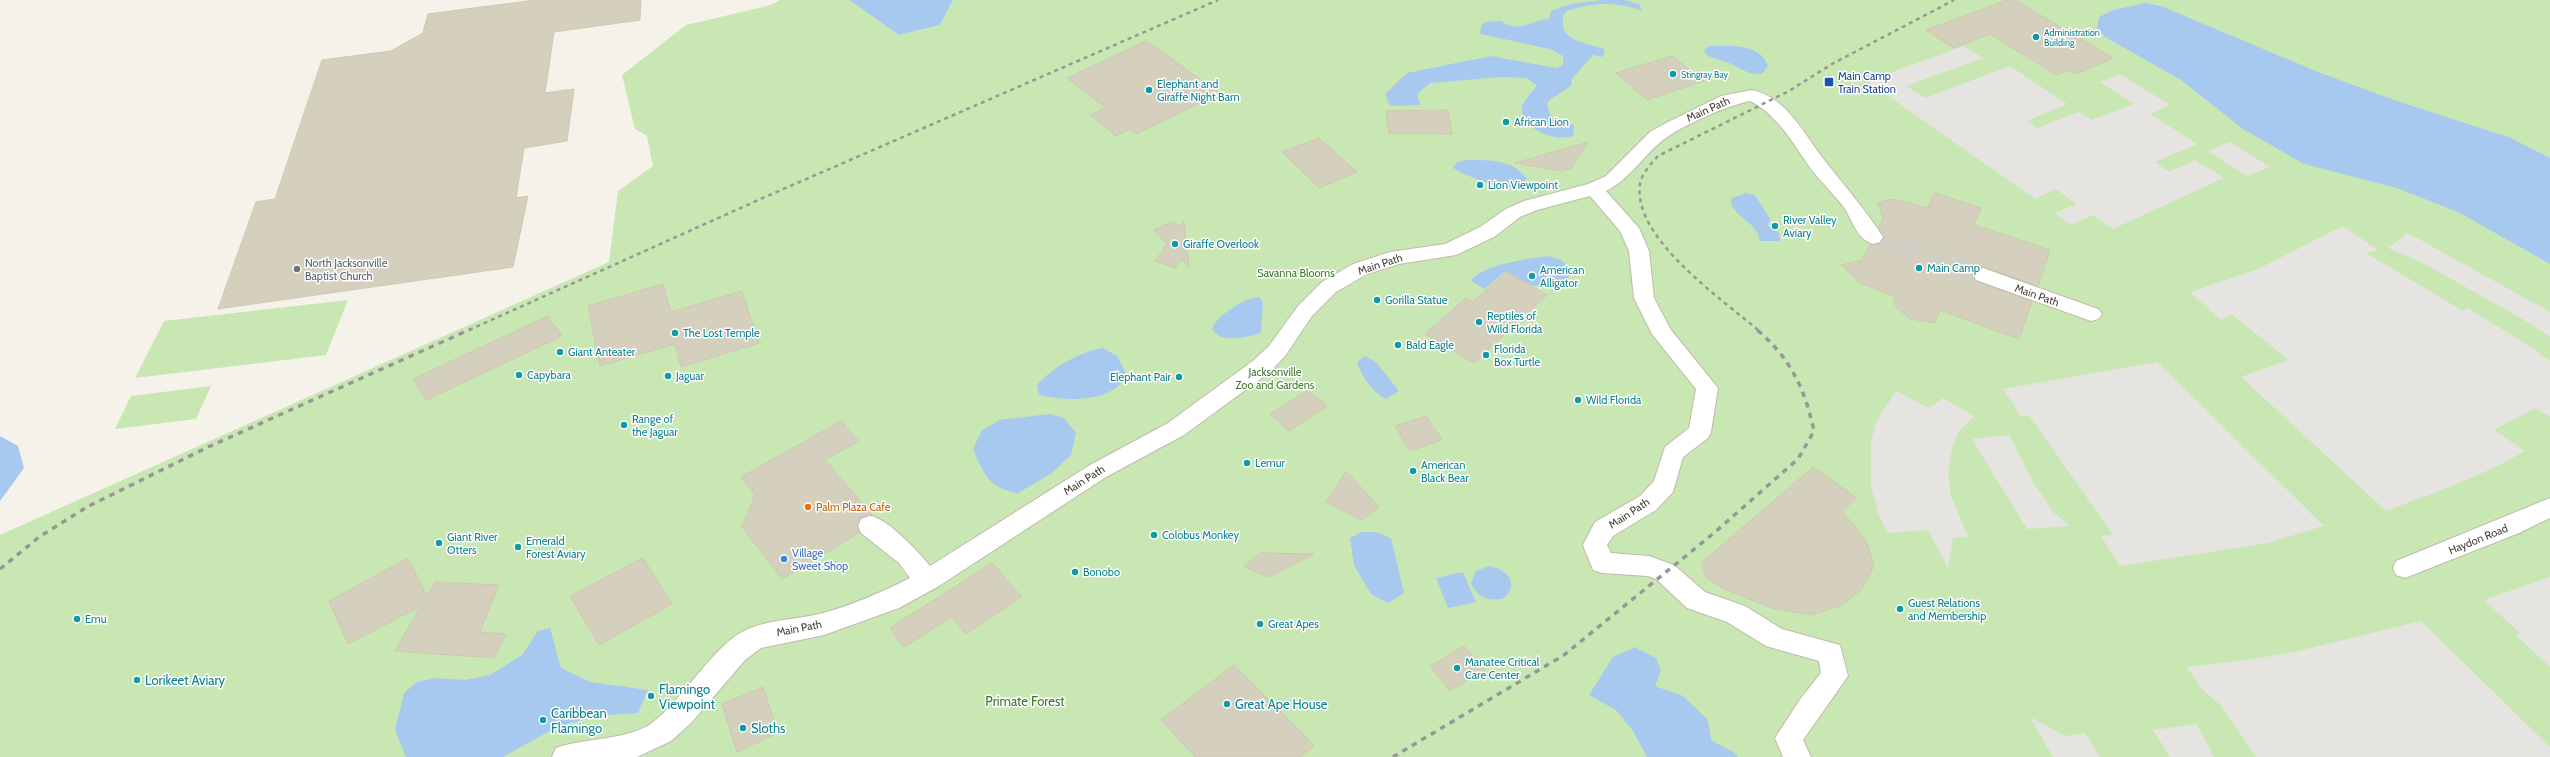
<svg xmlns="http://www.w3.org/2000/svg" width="2550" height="757" viewBox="0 0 2550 757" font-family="Cabin,sans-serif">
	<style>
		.green { fill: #c9e7b3 }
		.parking { fill: #e5e4e0 }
		.water { fill: #a7c9ef }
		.building { fill: #d5cfbe; stroke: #d0c8b2 }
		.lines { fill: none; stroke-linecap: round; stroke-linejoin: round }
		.minor-tunnel { stroke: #d1cfc5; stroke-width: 18; stroke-dasharray: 18 10; stroke-linecap: butt }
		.minor-casing { stroke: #bfbbab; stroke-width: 2 }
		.minor { fill: #fff; fill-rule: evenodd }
		.rail-far1 { stroke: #979797; stroke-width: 2.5; stroke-dasharray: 4 4; stroke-linecap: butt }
		.rail { stroke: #979797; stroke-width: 3.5; stroke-dasharray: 5.5 5.5; stroke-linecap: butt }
		.culture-dot { fill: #0f9aa8; stroke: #fff; stroke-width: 1.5 }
		.transit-dot { fill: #1a4fb4; stroke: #fff; stroke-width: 1.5 }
		.worship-dot { fill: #6b7280; stroke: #fff; stroke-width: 1.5 }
		.food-dot { fill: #e8710a; stroke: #fff; stroke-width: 1.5 }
		.shop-dot { fill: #3f7fe0; stroke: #fff; stroke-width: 1.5 }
		.labels { text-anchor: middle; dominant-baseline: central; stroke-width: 3; stroke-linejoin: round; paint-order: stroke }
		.far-culture-label { font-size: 9px; fill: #0d838f; stroke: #fff; text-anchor: start }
		.transit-label { font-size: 11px; fill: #164399; stroke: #fff; text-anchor: start }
		.culture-label { font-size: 11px; fill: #0d838f; stroke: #fff; text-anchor: start }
		.street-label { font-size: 11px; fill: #474337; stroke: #fff }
		.worship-label { font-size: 11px; fill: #5b616d; stroke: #fff; text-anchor: start }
		.park-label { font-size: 11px; fill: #3f782b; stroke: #fff }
		.food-label { font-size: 11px; fill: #c56008; stroke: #fff; text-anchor: start }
		.shop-label { font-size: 11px; fill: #366cbe; stroke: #fff; text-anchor: start }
		.near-culture-label { font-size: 13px; fill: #0d838f; stroke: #fff; text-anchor: start }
		.near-park-label { font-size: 13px; fill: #3f782b; stroke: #fff }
	</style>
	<rect width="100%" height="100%" fill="#f4f2e9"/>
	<!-- green -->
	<g class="green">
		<path d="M780,0H849L899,35L940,25L953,0H2550V757H0V535L609,262L618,191L653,166L647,136L635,129L622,75L686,25L771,5Z"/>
		<path d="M348,300L326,355L135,378L164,321Z"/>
		<path d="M211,386L196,419L115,429L131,396Z"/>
	</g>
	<!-- parking -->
	<g class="parking">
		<path d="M1964,46L1983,58L1906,86L1925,98L2010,66L2067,104L2027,121L2037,128L2079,112L2092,120L2134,104L2100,82L2120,74L2170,105L2150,114L2197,144L2155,162L2169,172L2195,160L2224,178L2113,229L2093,215L2071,225L2055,213L2077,204L2056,189L2035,199L1867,81Z"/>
		<path d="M2230,142L2270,167L2247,176L2208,151Z"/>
		<path d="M2343,226L2378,250L2366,253L2463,311L2468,308L2539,352L2537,353L2550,361V417L2535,408L2494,430L2525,451L2496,467L2449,487L2386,511L2241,377L2289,360L2231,314L2221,320L2190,292L2258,269Z"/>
		<path d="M2408,233L2550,312V337L2524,320L2421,262L2388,248Z"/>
		<path d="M2157,362L2197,401L2324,526L2268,543L2120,566L2101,536L2113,535L2029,415L2022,417L2003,389Z"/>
		<path d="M1896,391L1929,408L1943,398L1974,416L1959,431L1951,452L1948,473L1951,496L1968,537L1953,538L1948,568L1928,530L1887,533L1878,512L1871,486V442L1876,422Z"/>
		<path d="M2009,435L2031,479L2054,513L2070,526L2027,529L1972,439Z"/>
		<path d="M2550,577V667L2516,635L2520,633L2484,600Z"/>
		<path d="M2421,621L2550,747V757H2256L2221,706L2201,688L2187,667L2247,660L2294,652Z"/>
		<path d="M2030,717L2065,736L2085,733L2100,757H2053Z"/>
		<path d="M2197,724L2214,757H2170L2153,730Z"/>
	</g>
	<!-- water -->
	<g class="water">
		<path d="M849,0H953L940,25L899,35Z"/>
		<path d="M1603,0H1625L1640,5L1642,11C1618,1 1589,2 1565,12C1554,40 1585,43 1605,49L1603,57L1593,55L1572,79L1571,86L1548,101C1546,119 1559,123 1574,125L1573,136C1552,141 1539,132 1523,121L1522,105L1537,85L1526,78L1501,77L1430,83L1417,94L1420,105L1390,106L1385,94L1407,73L1491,56L1556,68L1563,65V56L1550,49L1480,34L1481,26L1486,22L1501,21C1519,34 1531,20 1549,19L1551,11L1571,4Z"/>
		<path d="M2146,3L2161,6L2318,72L2397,101L2511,138L2550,158V264L2460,213L2397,188L2304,164L2243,129L2181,80L2105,37L2097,28L2099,17L2113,10Z"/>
		<path d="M1709,46C1731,46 1759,42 1768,66L1762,74L1749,73L1729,63L1708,56L1704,50Z"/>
		<path d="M1466,160C1489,160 1513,159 1527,179C1524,181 1520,185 1516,186C1501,191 1467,176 1453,168L1457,162Z"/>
		<path d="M1746,193L1755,195L1771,220L1767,225L1779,233L1780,241H1760C1755,218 1735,221 1730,199Z"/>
		<path d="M1548,256L1561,260L1573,271L1563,283L1533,286L1505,271L1485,289L1471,281C1482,264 1529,259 1548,256Z"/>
		<path d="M1259,297L1263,302L1261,332C1252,337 1229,341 1219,336C1217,335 1214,331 1212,329C1217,315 1244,298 1259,297Z"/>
		<path d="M1103,348L1117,356L1127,375C1111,404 1067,401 1039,395L1037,385C1053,367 1079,352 1103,348Z"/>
		<path d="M1365,356L1376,362L1399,391L1386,399C1372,392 1362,377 1357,362Z"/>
		<path d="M1050,414L1064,418L1076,433L1071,455L1052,473L1018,493C988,488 984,474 973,449L982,430L1000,420Z"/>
		<path d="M0,436L18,446L24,468L0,501Z"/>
		<path d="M1361,532H1376L1391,538L1404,593L1388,603L1371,594L1354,565L1350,538Z"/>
		<path d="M1489,566C1508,569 1521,586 1502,599C1487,601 1477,597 1471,583L1476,571Z"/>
		<path d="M1463,572L1476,602L1448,608L1436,578Z"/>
		<path d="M550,628L561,668L590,682L648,690L638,713L596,716L555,728L503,757H406L395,730L404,693L417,682L435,678L465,680L490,675L522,655L538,631Z"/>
		<path d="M1635,647L1656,658L1661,671L1655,686L1683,696L1708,720L1711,740L1735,753L1738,757H1647L1633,731L1616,710L1589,695L1613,657Z"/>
	</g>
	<!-- building -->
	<g class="building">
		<path d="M535,0H641L640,20L554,32L545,93L574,89L567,141L524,148L516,198L528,196L513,267L218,309L256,202L275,199L322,60L391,51L423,33L428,14Z"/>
		<path d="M2007,0H2015L2113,58L2076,74L2069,70L2056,75L1990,34L1954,48L1926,30Z"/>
		<path d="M1146,41L1220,93L1136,134L1130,129L1116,136L1090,115L1106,108L1067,78Z"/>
		<path d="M1672,56L1704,81L1647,100L1616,73Z"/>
		<path d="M1448,110L1452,134L1389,133L1386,111Z"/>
		<path d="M1319,138L1357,172L1319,188L1282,152Z"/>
		<path d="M1588,142L1572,168L1561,171L1515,163Z"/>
		<path d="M1934,193L1981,208L1974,225L2050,250L2038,286L1984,267L1976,269L1972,274L1976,281L2032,302L2019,339L1940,310L1935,323L1911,319L1898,309L1894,303V296L1860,283L1841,265L1862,260L1870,244L1881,243L1884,236L1879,227L1883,218L1878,203L1893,199L1928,208Z"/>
		<path d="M1174,221L1179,228L1184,221L1189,268L1181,260L1175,268L1155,261L1167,244L1154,230Z"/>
		<path d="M1506,272L1547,295L1474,363L1425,334L1466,298L1473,302Z"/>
		<path d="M663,284L671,312L742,291L759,343L681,367L675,344L600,366L588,306Z"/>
		<path d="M548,316L562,336L426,400L413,379Z"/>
		<path d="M1308,390L1327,406L1289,431L1270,414Z"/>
		<path d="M1426,416L1442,440L1410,451L1395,426Z"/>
		<path d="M841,421L859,441L825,460L872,515L860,518L857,525L859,533L782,579L742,527L755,495L741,477Z"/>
		<path d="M1813,467L1857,498L1842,511L1866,540L1874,566L1862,589L1843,605L1810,615L1772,608L1726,590L1707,578L1701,563Z"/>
		<path d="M1346,471L1379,507L1362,520L1326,502Z"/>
		<path d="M1260,553L1314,554L1269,577L1244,567Z"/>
		<path d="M408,558L427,596L435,582L499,585L480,632L506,634L494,658L395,651L421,606L348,644L329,601Z"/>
		<path d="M643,558L672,604L599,645L570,596Z"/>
		<path d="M992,563L1022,597L966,634L951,617L904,647L890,628Z"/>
		<path d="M1464,646L1485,670L1450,691L1430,666Z"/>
		<path d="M1234,665L1297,728L1314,746L1301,757H1195L1161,720Z"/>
		<path d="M763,687L778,733L737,752L722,704Z"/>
	</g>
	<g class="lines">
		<!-- minor-tunnel -->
		<path class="minor-tunnel" d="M1873,237L1983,275"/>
		<!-- minor casing -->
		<g class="minor-casing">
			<g id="minor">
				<path d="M1752,90C1788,98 1804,135 1825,161C1845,187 1866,210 1883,237L1880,242L1873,244C1857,239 1853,222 1845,209C1835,195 1822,183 1811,169C1793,144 1778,115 1750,101C1726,106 1683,125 1663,140C1643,156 1630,179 1606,191L1639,228L1649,251L1654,298L1671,330L1718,388L1711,432L1708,438L1683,457L1673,492L1656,510L1613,536L1607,545L1611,553L1649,556L1674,565L1705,592L1745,606L1782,629L1840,645L1848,676L1803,740L1811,757H1783L1775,738L1801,698L1821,673L1819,661L1766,646L1727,622L1687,608L1656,579L1648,576L1602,573L1593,570L1583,545L1595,522L1640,496L1654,481L1665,447L1689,428L1696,389L1652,334L1634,298L1629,251L1620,231L1590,196L1537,210L1520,217L1494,237L1456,255L1399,264L1367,274L1336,292L1312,316L1285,356L1270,372L1184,435L1106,477L939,586L899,608L824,635L761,648L745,660L692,722L671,741L637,757H552L556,748C587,737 626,741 652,723C683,700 714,644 746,630C769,619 798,620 823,613C853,605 882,592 910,578L899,563L861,533L858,526L861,519C864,518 868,516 870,516C886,517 921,554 930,566L1090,465L1168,423L1254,360L1269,346L1298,306L1322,282L1353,264L1390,252L1445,244L1480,227L1506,209L1524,201L1588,184L1606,176L1650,132L1666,123L1721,96Z"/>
				<path d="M1983,268L2098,309L2102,314L2098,319L2091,321L1976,280L1973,275L1976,270Z"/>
				<path d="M2550,498V518L2519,533L2405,578L2396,575L2393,568L2396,561Z"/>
			</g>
		</g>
		<!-- minor -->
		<use href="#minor" class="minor"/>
		<!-- rail-far1 -->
		<g class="rail-far1">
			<path d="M469,330L765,197L1218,0"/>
			<path d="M1758,330C1722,299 1632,238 1640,184C1642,173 1651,164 1658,156L1789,91L1832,64L1954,0"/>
		</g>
		<!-- rail -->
		<g class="rail">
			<path d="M0,569L39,537L87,507L208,447L471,329"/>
			<path d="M1393,757L1564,655L1714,533L1798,459L1814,431C1805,389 1790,357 1756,329"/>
		</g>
	</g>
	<!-- markers -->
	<g class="culture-dot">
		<circle cx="2036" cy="37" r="4"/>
		<circle cx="1673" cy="74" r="4"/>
		<circle cx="1149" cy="90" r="4"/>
		<circle cx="1506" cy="122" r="4"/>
		<circle cx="1480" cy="185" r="4"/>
		<circle cx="1775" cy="226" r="4"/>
		<circle cx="1175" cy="244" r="4"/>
		<circle cx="1919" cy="268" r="4"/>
		<circle cx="1532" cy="276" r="4"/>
		<circle cx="1377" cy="300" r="4"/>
		<circle cx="1479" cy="322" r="4"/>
		<circle cx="675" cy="333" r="4"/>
		<circle cx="1398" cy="345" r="4"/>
		<circle cx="560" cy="352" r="4"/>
		<circle cx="1486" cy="355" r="4"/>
		<circle cx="519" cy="375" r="4"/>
		<circle cx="668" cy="376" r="4"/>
		<circle cx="1179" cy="377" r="4"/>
		<circle cx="1578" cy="400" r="4"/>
		<circle cx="624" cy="425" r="4"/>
		<circle cx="1247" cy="463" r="4"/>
		<circle cx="1413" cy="471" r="4"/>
		<circle cx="1154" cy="535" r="4"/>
		<circle cx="439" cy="543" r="4"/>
		<circle cx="518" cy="547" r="4"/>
		<circle cx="1075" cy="572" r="4"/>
		<circle cx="1900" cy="609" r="4"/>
		<circle cx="77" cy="619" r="4"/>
		<circle cx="1260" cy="624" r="4"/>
		<circle cx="1457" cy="668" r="4"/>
		<circle cx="137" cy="680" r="4"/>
		<circle cx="651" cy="696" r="4"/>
		<circle cx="1227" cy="704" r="4"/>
		<circle cx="543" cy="720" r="4"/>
		<circle cx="743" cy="728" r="4"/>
	</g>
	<rect class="transit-dot" x="1824" y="77" width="10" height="10" rx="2"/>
	<circle class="worship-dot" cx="297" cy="269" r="4"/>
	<circle class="food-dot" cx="808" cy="507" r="4"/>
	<circle class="shop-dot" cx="784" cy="559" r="4"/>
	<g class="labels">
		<!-- far-culture labels -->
		<g class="far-culture-label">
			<text x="2044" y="32">Administration<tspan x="2044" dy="10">Building</tspan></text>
			<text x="1681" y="74">Stingray Bay</text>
		</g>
		<!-- transit labels -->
		<g class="transit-label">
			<text x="1838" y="76">Main Camp<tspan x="1838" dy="13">Train Station</tspan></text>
		</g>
		<!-- culture labels -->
		<g class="culture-label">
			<text x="1157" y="84">Elephant and<tspan x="1157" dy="13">Giraffe Night Barn</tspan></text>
			<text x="1514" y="122">African Lion</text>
			<text x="1488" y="185">Lion Viewpoint</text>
			<text x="1783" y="220">River Valley<tspan x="1783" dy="13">Aviary</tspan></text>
			<text x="1183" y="244">Giraffe Overlook</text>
			<text x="1927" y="268">Main Camp</text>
			<text x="1540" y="270">American<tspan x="1540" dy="13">Alligator</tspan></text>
			<text x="1385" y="300">Gorilla Statue</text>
			<text x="1487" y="316">Reptiles of<tspan x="1487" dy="13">Wild Florida</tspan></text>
			<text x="683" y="333">The Lost Temple</text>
			<text x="1406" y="345">Bald Eagle</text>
			<text x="1494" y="349">Florida<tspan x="1494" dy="13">Box Turtle</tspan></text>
			<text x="568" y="352">Giant Anteater</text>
			<text x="527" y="375">Capybara</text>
			<text x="676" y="376">Jaguar</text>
			<text x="1171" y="377" text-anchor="end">Elephant Pair</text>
			<text x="1586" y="400">Wild Florida</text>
			<text x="632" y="419">Range of<tspan x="632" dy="13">the Jaguar</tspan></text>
			<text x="1255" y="463">Lemur</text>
			<text x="1421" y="465">American<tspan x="1421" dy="13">Black Bear</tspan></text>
			<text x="1162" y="535">Colobus Monkey</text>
			<text x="447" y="537">Giant River<tspan x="447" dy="13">Otters</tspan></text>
			<text x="526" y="541">Emerald<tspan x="526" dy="13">Forest Aviary</tspan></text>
			<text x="1083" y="572">Bonobo</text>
			<text x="1908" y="603">Guest Relations<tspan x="1908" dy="13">and Membership</tspan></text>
			<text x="85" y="619">Emu</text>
			<text x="1268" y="624">Great Apes</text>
			<text x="1465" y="662">Manatee Critical<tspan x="1465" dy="13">Care Center</tspan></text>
		</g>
		<!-- street labels -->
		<g class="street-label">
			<text transform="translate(1708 109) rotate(-24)">Main Path</text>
			<text transform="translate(1380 264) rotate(-18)">Main Path</text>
			<text transform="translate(2037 295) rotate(20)">Main Path</text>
			<text transform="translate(1084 480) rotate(-32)">Main Path</text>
			<text transform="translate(1629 513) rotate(-33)">Main Path</text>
			<text transform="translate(2478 539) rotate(-22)">Haydon Road</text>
			<text transform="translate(799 628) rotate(-11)">Main Path</text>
		</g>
		<!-- worship labels -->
		<g class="worship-label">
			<text x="305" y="263">North Jacksonville<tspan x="305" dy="13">Baptist Church</tspan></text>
		</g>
		<!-- park labels -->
		<g class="park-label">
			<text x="1296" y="273">Savanna Blooms</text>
			<text x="1275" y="372">Jacksonville<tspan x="1275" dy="13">Zoo and Gardens</tspan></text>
		</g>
		<!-- food labels -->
		<g class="food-label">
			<text x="816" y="507">Palm Plaza Cafe</text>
		</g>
		<!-- shop labels -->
		<g class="shop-label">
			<text x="792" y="553">Village<tspan x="792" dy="13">Sweet Shop</tspan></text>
		</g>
		<!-- near-culture labels -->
		<g class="near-culture-label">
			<text x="145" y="680">Lorikeet Aviary</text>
			<text x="659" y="689">Flamingo<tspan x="659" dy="15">Viewpoint</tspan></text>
			<text x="1235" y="704">Great Ape House</text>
			<text x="551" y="713">Caribbean<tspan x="551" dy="15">Flamingo</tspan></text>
			<text x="751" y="728">Sloths</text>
		</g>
		<!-- near-park labels -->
		<g class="near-park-label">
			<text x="1025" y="701">Primate Forest</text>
		</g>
	</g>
</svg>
